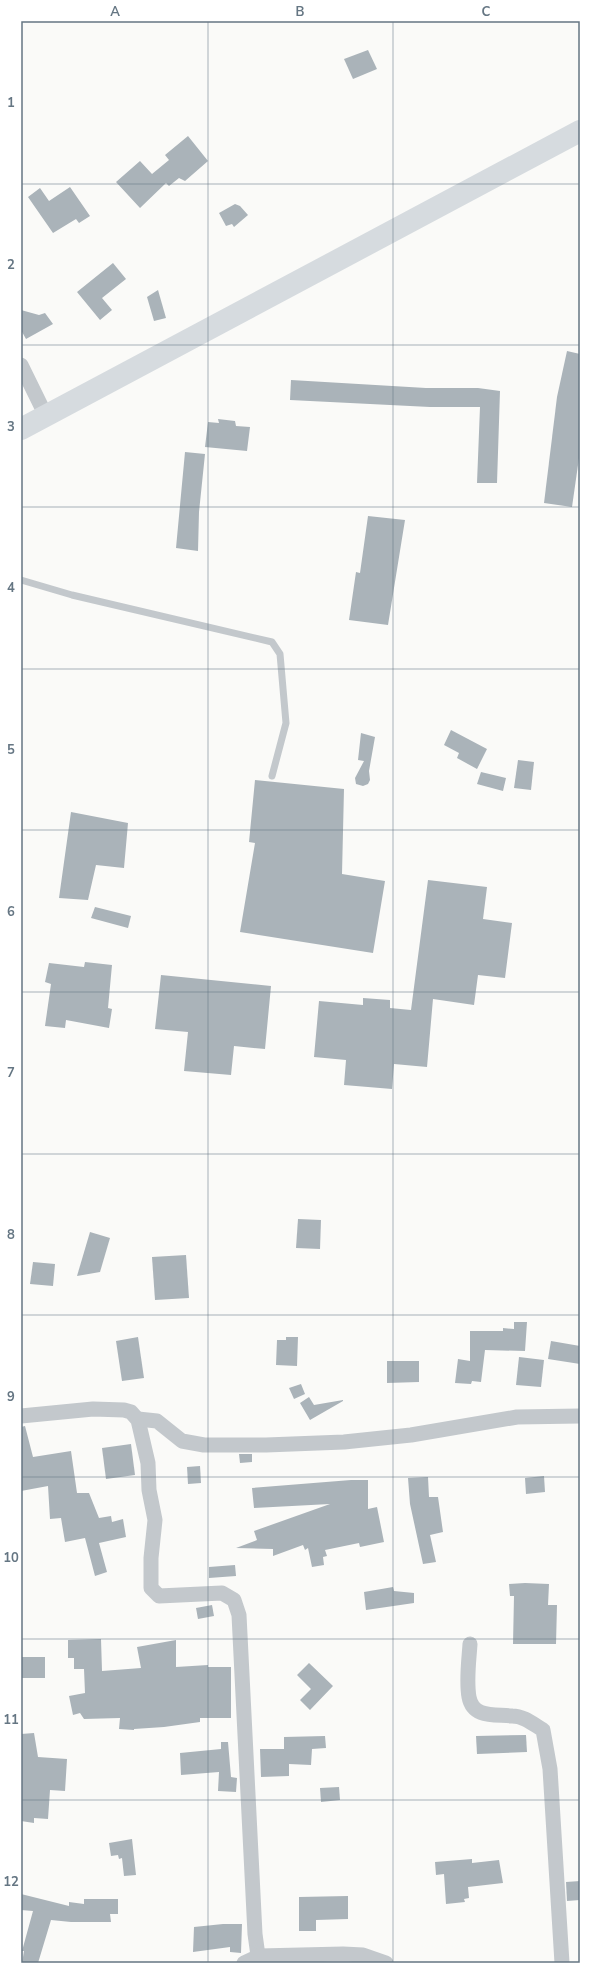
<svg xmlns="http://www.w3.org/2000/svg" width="601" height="1984" viewBox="0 0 601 1984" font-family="'Nunito Sans',sans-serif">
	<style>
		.building { fill: #aab3b9 }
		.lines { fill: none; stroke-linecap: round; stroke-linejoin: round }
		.service { stroke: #c3c8cc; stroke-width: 7 }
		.minor { stroke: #c3c8cc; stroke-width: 15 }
		.trunk { stroke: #d6dbdf; stroke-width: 22 }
		.grid { fill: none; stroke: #657683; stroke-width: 1; stroke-opacity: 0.55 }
		.neatline { fill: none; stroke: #657683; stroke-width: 1.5 }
		.grid-label { font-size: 13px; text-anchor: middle; font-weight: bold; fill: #657683 }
	</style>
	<rect width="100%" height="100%" fill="#fafaf8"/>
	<!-- building -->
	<g class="building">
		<path d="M368,50L377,69L353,79L344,59Z"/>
		<path d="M188,136L208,161L185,181L179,178L169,186L166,183L140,208L116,182L140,161L152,174L169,160L165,155Z"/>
		<path d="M70,187L90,216L79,223L76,219L53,233L28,197L40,188L49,201Z"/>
		<path d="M235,204L240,206L248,215L234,227L232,224L226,226L219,213Z"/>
		<path d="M113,263L126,279L102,298L112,310L100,320L77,292Z"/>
		<path d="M158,290L166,318L154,321L147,297Z"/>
		<path d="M21,310L39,315L45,313L53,324L26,339L21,330Z"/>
		<path d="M567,351L580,354V451L572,507L544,503L557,397Z"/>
		<path d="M291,380L426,388H478L500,391L497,483H477L480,407H430L290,400Z"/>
		<path d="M218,419L235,421L236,426L250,427L247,451L205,447L208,422L219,423Z"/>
		<path d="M185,452L205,454L199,512L198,551L176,548Z"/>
		<path d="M368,516L405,520L388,625L349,620L356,572L360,573Z"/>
		<path d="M451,730L487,749L477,769L457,758L459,753L444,745Z"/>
		<path d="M361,733L375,737L369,771L370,780L368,784L363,786L356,784L355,778L364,761L358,760Z"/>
		<path d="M518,760L534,762L531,790L514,788Z"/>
		<path d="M481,772L506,778L503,791L477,784Z"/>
		<path d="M255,780L344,789L342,874L385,881L373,953L240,932L255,843L249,842Z"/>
		<path d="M71,812L128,823L124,868L96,865L88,900L59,898Z"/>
		<path d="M428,880L487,887L483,919L512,923L505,978L478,975L474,1005L433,999L427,1067L394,1064L392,1089L344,1085L346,1060L314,1057L319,1001L363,1005V998L390,1000V1008L411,1010Z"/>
		<path d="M95,907L131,916L128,928L91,918Z"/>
		<path d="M85,962L112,965L108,1008L112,1009L109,1028L66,1020L65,1028L45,1026L51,984L45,982L49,963L84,967Z"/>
		<path d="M161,975L271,986L265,1049L234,1046L231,1075L184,1071L188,1032L155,1029Z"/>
		<path d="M298,1219L321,1220L320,1249L296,1248Z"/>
		<path d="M90,1232L110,1238L100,1272L77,1276Z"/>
		<path d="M186,1255L189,1298L155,1300L152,1257Z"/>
		<path d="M33,1262L55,1264L53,1286L30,1284Z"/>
		<path d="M514,1322H527L525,1351L485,1350L481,1382L472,1381L471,1384L455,1383L458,1359L470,1361V1331H503V1328L514,1329Z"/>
		<path d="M138,1337L144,1378L122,1381L116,1341Z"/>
		<path d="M286,1337H298L297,1366L276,1365L277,1340H286Z"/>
		<path d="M551,1341L580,1346V1364L548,1359Z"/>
		<path d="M519,1357L544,1360L541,1387L516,1385Z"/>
		<path d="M387,1361H419V1382L387,1383Z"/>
		<path d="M301,1384L305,1394L294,1399L289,1388Z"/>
		<path d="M309,1397L314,1405L343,1400V1401L310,1420L300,1403Z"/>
		<path d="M25,1426L33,1457L71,1451L77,1493H89L99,1518L111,1516L112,1522L123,1519L126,1537L99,1543L107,1572L95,1576L85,1538L65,1542L61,1518L50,1519L48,1486L21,1491V1427Z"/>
		<path d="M131,1444L135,1475L106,1479L102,1448Z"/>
		<path d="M239,1454H252V1462L240,1463Z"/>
		<path d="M200,1466L201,1483L188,1484L187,1467Z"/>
		<path d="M544,1476L545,1492L526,1494L525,1478Z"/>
		<path d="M428,1477L429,1497H438L443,1532L430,1535L436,1562L423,1564L410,1504L408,1478Z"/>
		<path d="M351,1480H368V1509L377,1507L384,1542L360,1547L359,1543L325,1550L327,1556L323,1557L324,1565L312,1567L308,1548L305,1550L303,1545L273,1556V1549L236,1548L257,1540L254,1531L330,1504L254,1508L252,1488Z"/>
		<path d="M235,1565L236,1576L209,1578V1567Z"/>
		<path d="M525,1583L549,1584L548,1605H557L556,1644H513L514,1596H510L509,1584Z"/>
		<path d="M393,1587L394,1591L414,1593V1603L366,1610L364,1592Z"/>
		<path d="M212,1605L214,1616L198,1619L196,1608Z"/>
		<path d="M101,1639L102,1671L141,1668L137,1647L176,1640V1667L208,1665V1667H231V1718H200V1722L164,1727L134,1729V1730L119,1729L120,1718L84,1719L80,1713L73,1715L69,1696L85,1693L84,1669H74V1658H68V1640Z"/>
		<rect x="21" y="1657" width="24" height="21"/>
		<path d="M309,1663L333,1686L310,1710L300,1700L311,1689L297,1675Z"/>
		<path d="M34,1733L38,1757L67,1759L65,1791L50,1790L48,1819L34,1818V1823L21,1821V1734Z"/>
		<path d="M526,1735L527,1752L477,1754L476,1736Z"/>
		<path d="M325,1736L326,1748L312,1749L311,1765L289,1764V1776L261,1777L260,1749H284V1737Z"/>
		<path d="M221,1742H228L231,1777L237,1778L236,1792L218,1791L219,1772L181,1775L180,1753L221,1749Z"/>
		<path d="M339,1787L340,1800L321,1802L320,1788Z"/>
		<path d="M132,1839L136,1875L124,1876L122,1858L119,1859L118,1855L111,1856L109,1843Z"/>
		<path d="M472,1859V1863L499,1860L503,1883L468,1887L469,1898L464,1899L465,1902L446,1904L444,1874L436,1875L435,1862Z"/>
		<path d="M580,1881V1900L567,1901L566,1882Z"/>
		<path d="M21,1894L69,1906V1902L84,1904V1899H118V1914H110L111,1922H71L51,1920L38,1963H22L24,1951H22L33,1911L21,1910Z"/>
		<path d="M348,1896V1919L316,1920V1931H299V1897Z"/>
		<path d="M223,1924H242L241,1953L230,1952V1947L193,1952L194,1927Z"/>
	</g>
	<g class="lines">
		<!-- service -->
		<path class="service" d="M21,580L72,595L272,642L280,654L286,723L272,776"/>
		<!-- minor -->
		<g class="minor">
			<path d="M21,365L46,416"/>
			<path d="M21,1416L93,1409L124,1410L131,1412L138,1420L148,1463L149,1490L155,1520L151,1558V1588L159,1596L222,1593L234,1600L239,1615L255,1934L259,1963"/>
			<path d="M138,1419L157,1421L182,1441L204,1445H266L344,1442L411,1435L517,1417L580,1416"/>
			<path d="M470,1644C469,1660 466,1680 469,1697C473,1719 496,1714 512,1716C524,1716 533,1724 543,1730L550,1769L562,1963"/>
			<path d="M244,1963L259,1956L343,1954L363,1955L386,1963"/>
		</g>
		<!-- trunk -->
		<path class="trunk" d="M21,429L580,131"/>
	</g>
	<!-- grid -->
	<path class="grid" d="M208,21V1963M393,21V1963M21,184H580M21,345H580M21,507H580M21,669H580M21,830H580M21,992H580M21,1154H580M21,1315H580M21,1477H580M21,1639H580M21,1800H580"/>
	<!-- border -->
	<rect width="601" height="1984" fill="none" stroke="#ffffff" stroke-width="44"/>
	<rect x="22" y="22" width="557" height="1940" class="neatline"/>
	<g class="grid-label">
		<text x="115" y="16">A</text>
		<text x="300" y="16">B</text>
		<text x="486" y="16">C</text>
		<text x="11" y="107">1</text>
		<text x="11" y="269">2</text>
		<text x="11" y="431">3</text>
		<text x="11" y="592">4</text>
		<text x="11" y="754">5</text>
		<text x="11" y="916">6</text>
		<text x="11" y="1077">7</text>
		<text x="11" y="1239">8</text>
		<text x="11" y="1401">9</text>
		<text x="11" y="1562">10</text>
		<text x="11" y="1724">11</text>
		<text x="11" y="1886">12</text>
	</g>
</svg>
